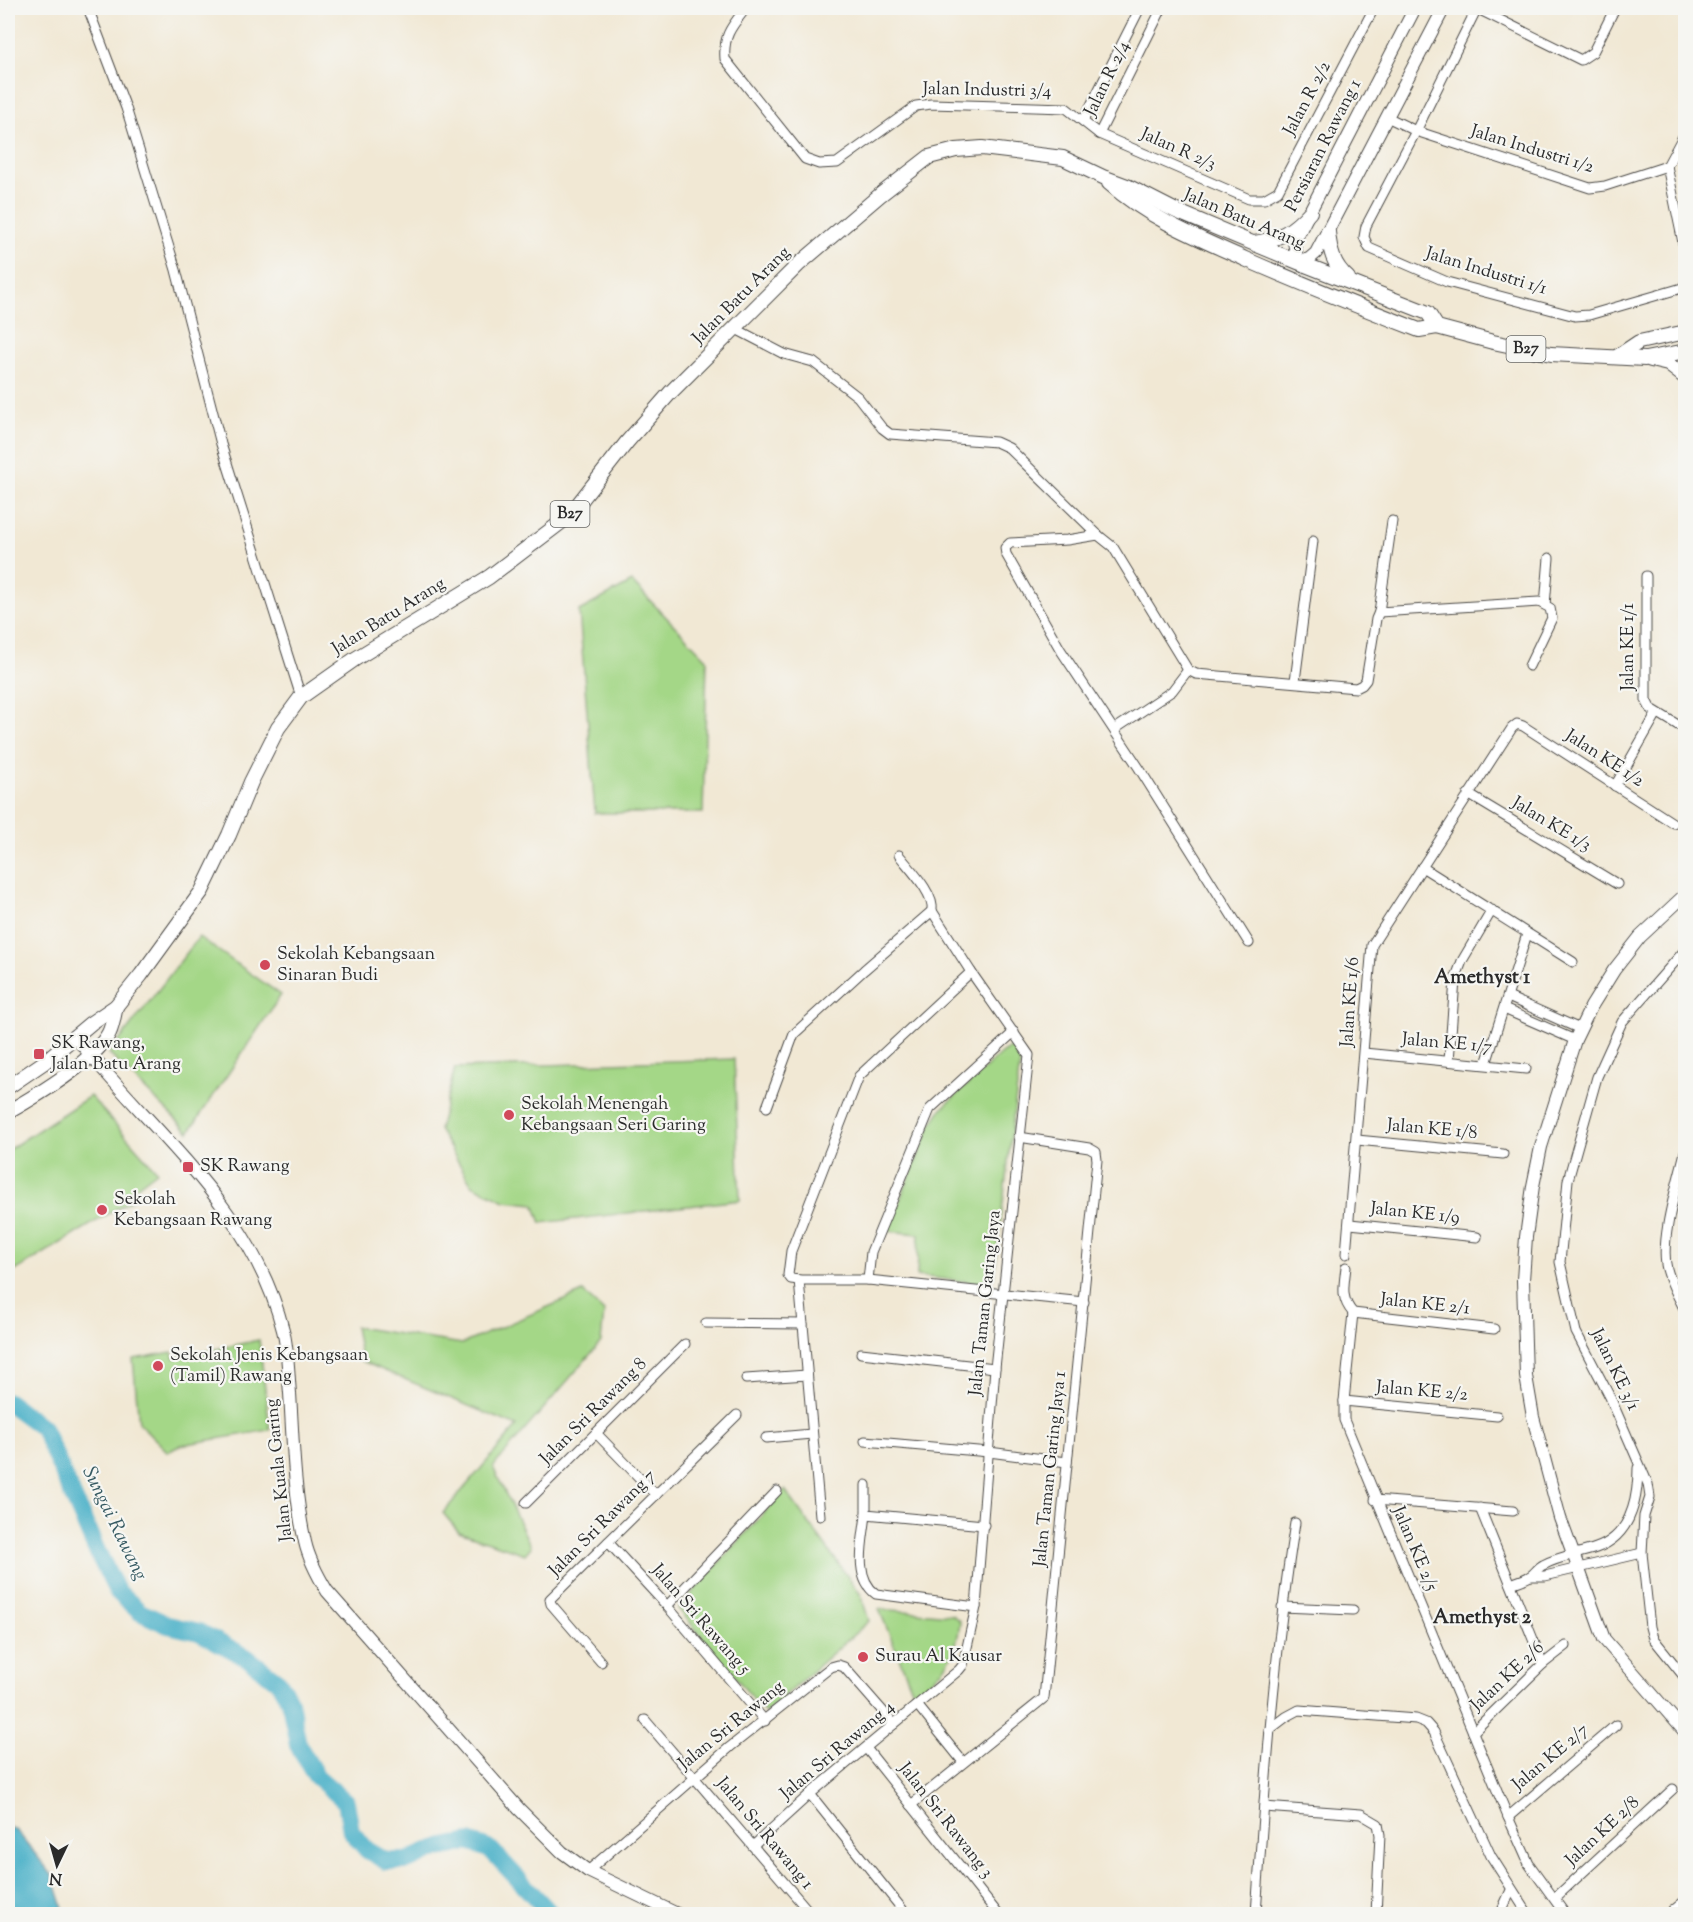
<svg xmlns="http://www.w3.org/2000/svg" width="1693" height="1922" viewBox="0 0 1693 1922" font-family="'Sorts Mill Goudy',serif">
	<style>
		.green { fill: #a4d787; stroke: #688159; stroke-width: 1.5 }
		.water { fill: #49b0c8; stroke: #3a6e7a; stroke-width: 1.5 }
		.lines { fill: none; stroke-linecap: round; stroke-linejoin: round }
		.river { stroke: #49b0c8; stroke-width: 18 }
		.street-casing { stroke: #494744; stroke-width: 11 }
		.secondary-casing { stroke: #494744; stroke-width: 14 }
		.primary-casing { stroke: #494744; stroke-width: 16 }
		.street { stroke: #fff; stroke-width: 9 }
		.secondary { stroke: #fff; stroke-width: 12 }
		.primary { stroke: #fff; stroke-width: 14 }
		.poi-dot { fill: #d1495b; stroke: #f6f6f2; stroke-width: 2 }
		.labels { text-anchor: middle; dominant-baseline: central; stroke-width: 4.5; stroke-linejoin: round; paint-order: stroke }
		.shield { fill: #f6f6f2; stroke: #686867; stroke-width: 1.5 }
		.shield-label { font-size: 16px; font-weight: bold; fill: #2b2b2b }
		.street-label { font-size: 18px; fill: #2b2b2b; stroke: #f6f6f2 }
		.poi-label { font-size: 18px; fill: #2b2b2b; stroke: #f6f6f2; text-anchor: start }
		.neighbourhood-label { font-size: 20px; font-weight: bold; fill: #2b2b2b; stroke: #f6f6f2 }
		.water-label { font-size: 20px; font-style: italic; fill: #365a62; stroke: #f6f6f2 }
	</style>
	<rect width="100%" height="100%" fill="#f6f6f2"/>
	<filter id="ink" filterUnits="userSpaceOnUse"><feTurbulence type="fractalNoise" baseFrequency=".0167" numOctaves="2"/><feDisplacementMap in="SourceGraphic" scale="12" xChannelSelector="R" yChannelSelector="G"/><feConvolveMatrix kernelMatrix="1 2 1 2 8 2 1 2 1" color-interpolation-filters="sRGB"/></filter>
	<filter id="wash" filterUnits="userSpaceOnUse"><feTurbulence type="fractalNoise" baseFrequency=".008" numOctaves="4" result="noise"/><feDisplacementMap in="SourceGraphic" scale="24" xChannelSelector="R" yChannelSelector="G"/><feGaussianBlur stdDeviation="1.35" result="paint"/><feColorMatrix in="noise" values="0 0 0 0 0 0 0 0 0 0 0 0 0 0 0 0 0 1.4 0 .05"/><feComposite in="paint" operator="in"/></filter>
	<g filter="url(#wash)">
		<rect width="100%" height="100%" fill="#f1e8d4"/>
		<!-- green -->
		<g class="green">
			<path d="M632,582L707,659L703,813H595L579,611Z"/>
			<path d="M199,937L281,995L189,1132L109,1054Z"/>
			<path d="M1012,1047L1021,1054L994,1277L987,1284L917,1276L919,1234L887,1231L932,1123L942,1108L1002,1053Z"/>
			<path d="M734,1059L740,1200L541,1223L534,1204L505,1201L472,1185L439,1130L455,1068Z"/>
			<path d="M90,1096L157,1171L132,1190L136,1197L15,1271L8,1263V1150Z"/>
			<path d="M583,1292L604,1312L601,1342L493,1467L531,1547L525,1554L459,1532L443,1513L517,1426L361,1361L355,1327L462,1344Z"/>
			<path d="M259,1340L270,1430L181,1445L168,1452L139,1423L133,1359L172,1352L174,1358Z"/>
			<path d="M785,1490L861,1595L869,1621L765,1713L678,1608Z"/>
			<path d="M879,1609L952,1615L960,1621C957,1658 943,1674 914,1694Z"/>
		</g>
		<!-- water -->
		<path class="water" d="M8,1827L16,1830L53,1876L65,1914H8Z"/>
		<g class="lines">
			<!-- river -->
			<path class="river" d="M8,1402L43,1428L96,1549L117,1591L140,1612L168,1625L199,1632L246,1657L279,1682L290,1702L298,1745L316,1776L346,1802L351,1831L367,1850L386,1861H407L435,1849L469,1842L491,1850L551,1914"/>
		</g>
	</g>
	<g filter="url(#ink)">
		<g class="lines">
			<!-- street casing -->
			<g class="street-casing">
				<g id="street">
					<path d="M88,8L126,108L176,270L221,444L301,697"/>
					<path d="M746,8C732,26 723,35 725,59L805,159L819,164L837,163L916,106L931,104L1066,108L1099,134L1249,199H1264L1278,191L1374,8"/>
					<path d="M1476,8L1581,60L1593,52L1615,8"/>
					<path d="M1477,8L1416,131L1366,226L1364,237L1369,248L1447,282L1575,316L1589,315L1682,288L1686,283"/>
					<path d="M1387,117L1416,131L1590,188L1605,186L1667,166L1686,131"/>
					<path d="M1083,121L1140,8"/>
					<path d="M1099,134L1162,8"/>
					<path d="M1667,166L1686,257"/>
					<path d="M734,328L784,354L813,362L858,397L882,428L890,434L996,442L1009,448L1098,535L1113,547L1188,670L1196,674L1356,688L1362,685L1366,680L1376,619L1379,612L1392,521"/>
					<path d="M1098,535L1067,540L1010,543L1005,548L1006,554L1060,649L1139,768L1249,943"/>
					<path d="M1646,576V700L1650,708L1686,730"/>
					<path d="M1545,605L1549,558"/>
					<path d="M1379,612L1539,602L1550,608L1552,618L1529,666"/>
					<path d="M1295,681L1313,541"/>
					<path d="M1115,729L1172,691L1188,670"/>
					<path d="M1615,786L1657,713"/>
					<path d="M1468,794L1617,884"/>
					<path d="M899,855C909,868 935,894 932,911"/>
					<path d="M1422,867L1573,962"/>
					<path d="M1686,949L1622,1022L1597,1077L1568,1180L1560,1262L1576,1332L1610,1397L1648,1484L1650,1497L1644,1516L1642,1553L1650,1627L1653,1638L1686,1679"/>
					<path d="M971,972L859,1076L791,1251L788,1275L791,1279L799,1280H868L1084,1302"/>
					<path d="M1508,997L1580,1029"/>
					<path d="M1504,1009L1575,1040"/>
					<path d="M1364,1053L1526,1069"/>
					<path d="M1449,1061L1455,980L1462,961L1492,910"/>
					<path d="M1486,1064L1527,934"/>
					<path d="M767,1107L794,1034L864,970L932,911"/>
					<path d="M1357,1140L1503,1154"/>
					<path d="M1686,1148C1679,1179 1659,1240 1667,1269C1671,1284 1679,1299 1686,1312"/>
					<path d="M1350,1224L1477,1237"/>
					<path d="M1346,1254L1372,945L1512,728L1517,724L1523,726L1673,823"/>
					<path d="M1346,1267C1344,1286 1340,1298 1353,1313"/>
					<path d="M799,1280L820,1516"/>
					<path d="M868,1280L871,1252L930,1109L1014,1032"/>
					<path d="M1353,1313L1344,1401V1420L1508,1817L1529,1864L1565,1914"/>
					<path d="M1353,1313L1494,1329"/>
					<path d="M706,1323L803,1324"/>
					<path d="M861,1353L995,1368"/>
					<path d="M746,1379L807,1375"/>
					<path d="M1344,1401L1497,1416"/>
					<path d="M596,1433L656,1495"/>
					<path d="M766,1438L812,1434"/>
					<path d="M865,1441L989,1452L1067,1462"/>
					<path d="M866,1485C866,1495 866,1504 866,1514C864,1538 852,1577 876,1594L976,1607"/>
					<path d="M1375,1500L1513,1511"/>
					<path d="M526,1503L685,1344"/>
					<path d="M1480,1508L1543,1664"/>
					<path d="M866,1514L984,1525"/>
					<path d="M608,1542L667,1606L765,1721"/>
					<path d="M1531,1576H1545L1642,1553"/>
					<path d="M1511,1584C1518,1581 1527,1579 1533,1574C1536,1571 1539,1567 1543,1565C1559,1556 1579,1554 1596,1548C1631,1536 1638,1500 1638,1468"/>
					<path d="M667,1606L777,1491"/>
					<path d="M1282,1607L1353,1610"/>
					<path d="M601,1662L551,1604L550,1599L737,1415"/>
					<path d="M918,1706L963,1762"/>
					<path d="M645,1720L811,1914"/>
					<path d="M1269,1730L1286,1717L1299,1710L1416,1719L1426,1723L1434,1732L1491,1856L1528,1914"/>
					<path d="M1473,1732L1543,1664L1566,1646"/>
					<path d="M866,1748L998,1914"/>
					<path d="M810,1794L906,1914"/>
					<path d="M911,1805L1044,1698L1097,1160L1096,1152L1089,1148L1019,1137"/>
					<path d="M1264,1807L1361,1814L1378,1824L1380,1835L1376,1914"/>
					<path d="M1508,1817L1616,1725"/>
					<path d="M753,1846L810,1794L959,1670L963,1665L976,1607L995,1368L1029,1055L971,972L932,911"/>
					<path d="M588,1871L730,1747L831,1667L838,1665L844,1667L894,1724"/>
					<path d="M1555,1898L1673,1789"/>
					<path d="M1256,1914C1265,1783 1274,1653 1295,1523"/>
					<path d="M1500,1914L1511,1890"/>
					<path d="M1669,1914L1686,1900"/>
				</g>
			</g>
			<!-- secondary casing -->
			<g class="secondary-casing">
				<g id="secondary">
					<path d="M1415,8L1294,242L1298,262L1309,259L1316,253L1444,8"/>
					<path d="M1686,894L1640,937L1614,970L1591,1007L1575,1040L1541,1147L1533,1186L1526,1237L1523,1280L1526,1376L1533,1417L1560,1518L1578,1567L1604,1639L1686,1733"/>
					<path d="M75,1036C151,1132 252,1206 283,1330C288,1349 288,1372 290,1393C293,1442 294,1493 305,1542C309,1560 318,1576 327,1591L519,1809L562,1852L588,1871L677,1914"/>
				</g>
			</g>
			<!-- primary casing -->
			<g class="primary-casing">
				<g id="primary">
					<path d="M1109,183C1148,218 1198,238 1245,259C1302,284 1360,307 1419,330L1437,327"/>
					<path d="M1328,232C1330,251 1333,265 1348,278"/>
					<path d="M1254,243C1279,240 1294,230 1310,212"/>
					<path d="M1618,356L1639,342L1686,332"/>
					<path d="M1651,360L1668,364L1686,378"/>
					<path d="M8,1087L43,1063L91,1023L116,1006L141,975L202,891L229,835L251,782L278,728L301,697L355,659L489,577L568,517L627,442L670,393L798,265L880,195L929,157L956,150L982,148L1063,158L1103,177L1127,186L1176,211L1298,262L1428,313L1437,327L1493,342L1551,354L1645,359L1686,351"/>
					<path d="M8,1112C36,1096 94,1062 109,1033C113,1025 114,1014 116,1006"/>
				</g>
			</g>
			<!-- street -->
			<use href="#street" class="street"/>
			<!-- secondary -->
			<use href="#secondary" class="secondary"/>
			<!-- primary -->
			<use href="#primary" class="primary"/>
		</g>
	</g>
	<!-- markers -->
	<g class="poi-dot">
		<circle cx="265" cy="965" r="6"/>
		<rect x="33" y="1048" width="12" height="12" rx="3"/>
		<circle cx="509" cy="1115" r="6"/>
		<rect x="182" y="1161" width="12" height="12" rx="3"/>
		<circle cx="102" cy="1210" r="6"/>
		<circle cx="158" cy="1366" r="6"/>
		<circle cx="863" cy="1657" r="6"/>
	</g>
	<g class="labels">
		<!-- shield labels -->
		<g class="shield">
			<rect x="1506.5" y="336" width="39" height="26" rx="4.5"/>
			<rect x="550.5" y="501" width="39" height="26" rx="4.5"/>
		</g>
		<g class="shield-label">
			<text x="1526" y="349">B27</text>
			<text x="570" y="514">B27</text>
		</g>
		<!-- street labels -->
		<g class="street-label">
			<text transform="translate(1108 79) rotate(-64)">Jalan R 2/4</text>
			<text transform="translate(987 91) rotate(1)">Jalan Industri 3/4</text>
			<text transform="translate(1308 99) rotate(-62)">Jalan R 2/2</text>
			<text transform="translate(1324 146) rotate(-63)">Persiaran Rawang 1</text>
			<text transform="translate(1178 150) rotate(24)">Jalan R 2/3</text>
			<text transform="translate(1532 150) rotate(17)">Jalan Industri 1/2</text>
			<text transform="translate(1244 220) rotate(23)">Jalan Batu Arang</text>
			<text transform="translate(1486 272) rotate(17)">Jalan Industri 1/1</text>
			<text transform="translate(742 296) rotate(-45)">Jalan Batu Arang</text>
			<text transform="translate(389 617) rotate(-32)">Jalan Batu Arang</text>
			<text transform="translate(1629 647) rotate(-90)">Jalan KE 1/1</text>
			<text transform="translate(1604 759) rotate(33)">Jalan KE 1/2</text>
			<text transform="translate(1551 825) rotate(31)">Jalan KE 1/3</text>
			<text transform="translate(1351 1002) rotate(-86)">Jalan KE 1/6</text>
			<text transform="translate(1447 1044) rotate(5)">Jalan KE 1/7</text>
			<text transform="translate(1432 1130) rotate(5)">Jalan KE 1/8</text>
			<text transform="translate(1415 1214) rotate(6)">Jalan KE 1/9</text>
			<text transform="translate(986 1303) rotate(-84)">Jalan Taman Garing Jaya</text>
			<text transform="translate(1425 1305) rotate(6)">Jalan KE 2/1</text>
			<text transform="translate(1614 1370) rotate(64)">Jalan KE 3/1</text>
			<text transform="translate(1422 1392) rotate(5)">Jalan KE 2/2</text>
			<text transform="translate(594 1412) rotate(-45)">Jalan Sri Rawang 8</text>
			<text transform="translate(1051 1469) rotate(-84)">Jalan Taman Garing Jaya 1</text>
			<text transform="translate(280 1470) rotate(-96)">Jalan Kuala Garing</text>
			<text transform="translate(603 1524) rotate(-45)">Jalan Sri Rawang 7</text>
			<text transform="translate(1414 1549) rotate(67)">Jalan KE 2/5</text>
			<text transform="translate(700 1620) rotate(49)">Jalan Sri Rawang 5</text>
			<text transform="translate(1508 1677) rotate(-43)">Jalan KE 2/6</text>
			<text transform="translate(732 1726) rotate(-39)">Jalan Sri Rawang</text>
			<text transform="translate(838 1751) rotate(-40)">Jalan Sri Rawang 4</text>
			<text transform="translate(1551 1758) rotate(-40)">Jalan KE 2/7</text>
			<text transform="translate(945 1821) rotate(52)">Jalan Sri Rawang 3</text>
			<text transform="translate(1603 1832) rotate(-43)">Jalan KE 2/8</text>
			<text transform="translate(764 1834) rotate(50)">Jalan Sri Rawang 1</text>
		</g>
		<!-- poi labels -->
		<g class="poi-label">
			<text x="277" y="955">Sekolah Kebangsaan<tspan x="277" dy="21">Sinaran Budi</tspan></text>
			<text x="51" y="1044">SK Rawang,<tspan x="51" dy="21">Jalan Batu Arang</tspan></text>
			<text x="521" y="1105">Sekolah Menengah<tspan x="521" dy="21">Kebangsaan Seri Garing</tspan></text>
			<text x="200" y="1167">SK Rawang</text>
			<text x="114" y="1200">Sekolah<tspan x="114" dy="21">Kebangsaan Rawang</tspan></text>
			<text x="170" y="1356">Sekolah Jenis Kebangsaan<tspan x="170" dy="21">(Tamil) Rawang</tspan></text>
			<text x="875" y="1657">Surau Al Kausar</text>
		</g>
		<!-- neighbourhood labels -->
		<g class="neighbourhood-label">
			<text x="1482" y="978">Amethyst 1</text>
			<text x="1482" y="1618">Amethyst 2</text>
		</g>
		<!-- water labels -->
		<g class="water-label">
			<text transform="translate(114 1524) rotate(64)">Sungai Rawang</text>
		</g>
	</g>
	<!-- margin -->
	<rect width="1693" height="1922" fill="none" stroke="#f6f6f2" stroke-width="30"/>
	<!-- north arrow -->
	<g transform="translate(57 1865) rotate(185)" stroke="#f6f6f2" stroke-width="4.5" paint-order="stroke">
	<path d="M0-4.5L10 22L0 15L-10 22Z" fill="#2b2b2b"/>
	<text y="-9" font-size="16" font-weight="bold" text-anchor="middle" fill="#2b2b2b">N</text>
	</g>
</svg>
